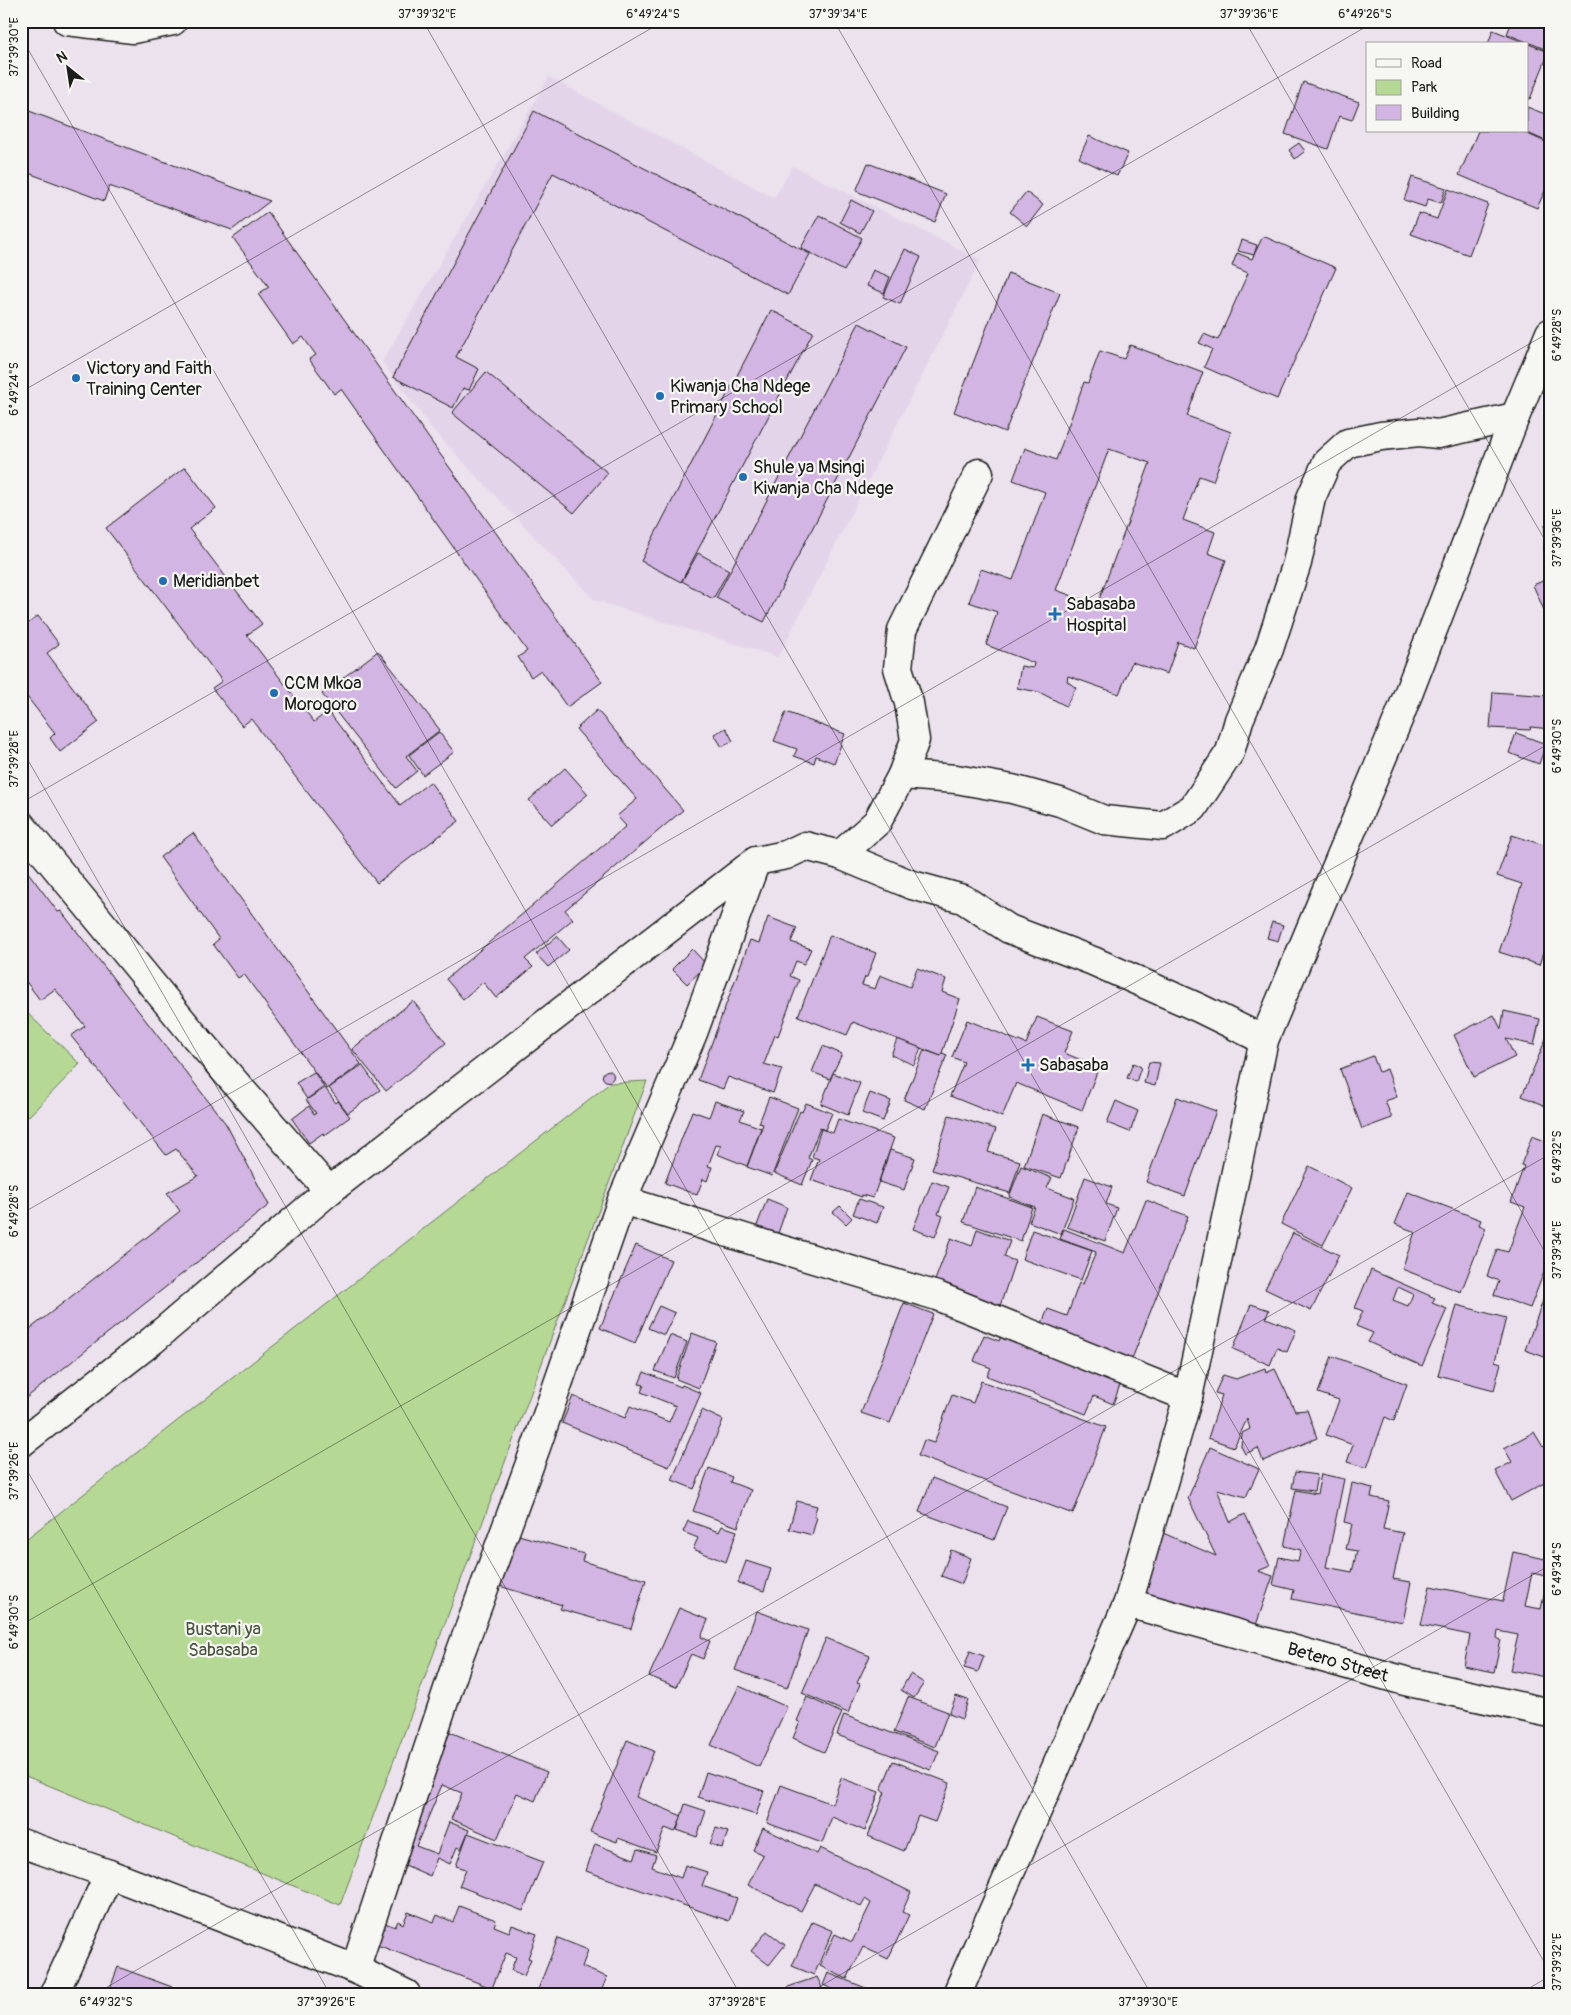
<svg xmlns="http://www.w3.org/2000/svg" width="1571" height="2015" viewBox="0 0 1571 2015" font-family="Pangolin,sans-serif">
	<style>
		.built { fill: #e4d4ea }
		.green { fill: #b5d994; stroke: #687a58 }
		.building { fill: #d2b5e2; stroke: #1c1c1c; fill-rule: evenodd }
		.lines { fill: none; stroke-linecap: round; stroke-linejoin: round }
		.minor-casing { stroke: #1c1c1c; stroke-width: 31 }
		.minor { stroke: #f6f6f2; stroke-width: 28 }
		.ticks { fill: none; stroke: #1c1c1c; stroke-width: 1; stroke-opacity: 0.45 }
		.poi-dot { fill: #1f6fb2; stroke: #f6f6f2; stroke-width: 2 }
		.labels { text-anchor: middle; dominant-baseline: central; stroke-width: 4.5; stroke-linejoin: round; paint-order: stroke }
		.poi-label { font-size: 18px; fill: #1c1c1c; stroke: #f6f6f2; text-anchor: start }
		.park-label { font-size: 18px; fill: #4a5540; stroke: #f6f6f2 }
		.street-label { font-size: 18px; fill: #1c1c1c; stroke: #f6f6f2 }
		.neatline { fill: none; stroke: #1c1c1c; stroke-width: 2 }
		.ticks-label { font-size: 12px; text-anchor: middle; fill: #1c1c1c }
	</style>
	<rect width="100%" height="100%" fill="#ebe2ed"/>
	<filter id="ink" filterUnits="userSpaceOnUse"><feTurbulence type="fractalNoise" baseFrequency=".02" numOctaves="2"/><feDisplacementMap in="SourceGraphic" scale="10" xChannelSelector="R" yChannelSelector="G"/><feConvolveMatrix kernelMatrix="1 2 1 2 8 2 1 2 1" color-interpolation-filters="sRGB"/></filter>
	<g filter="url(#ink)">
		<!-- built -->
		<path class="built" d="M549,77L774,198L793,166L981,260L778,657L594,600L434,431L382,362Z"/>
		<!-- green -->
		<g class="green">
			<path d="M21,1007L80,1064L21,1124Z"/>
			<path d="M647,1081L340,1905L21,1774V1543L610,1083Z"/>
		</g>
		<!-- building -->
		<g class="building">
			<path d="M1512,21H1550V51L1507,34Z"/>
			<path d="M1493,30L1549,52L1530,99L1527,98V44H1488Z"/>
			<path d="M1303,82L1359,102L1352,120L1339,116L1328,149L1285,134Z"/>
			<path d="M1527,107L1550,116V143L1523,131H1527Z"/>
			<path d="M21,108L270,201L232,230L109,186L104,201L23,171L21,173Z"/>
			<path d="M534,111L810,254L788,295L553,173L456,357L479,369L469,390L463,388L453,408L393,377Z"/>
			<path d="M1478,131H1521L1550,144V180L1537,208L1459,175Z"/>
			<path d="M1089,136L1128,153L1117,176L1079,158Z"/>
			<path d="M1299,143L1305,151L1295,159L1289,150Z"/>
			<path d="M868,163L946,194L935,222L856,191Z"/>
			<path d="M1412,177L1446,188L1441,203L1428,199L1425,207L1404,200Z"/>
			<path d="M1448,189L1488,204L1469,255L1411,234L1419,213L1437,219Z"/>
			<path d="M1026,192L1043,205L1027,226L1010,212Z"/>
			<path d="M851,200L872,211L860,233L840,222Z"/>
			<path d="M268,212L602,682L567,707L541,670L531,677L518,657L527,651L341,389L334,394L309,359L316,355L303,337L293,344L258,294L269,287L233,238Z"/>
			<path d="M819,215L862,238L844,271L801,248Z"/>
			<path d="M1263,236L1336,268L1277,399L1204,367L1212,349L1199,343L1204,334L1218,340L1248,273L1232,266L1237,253L1252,259Z"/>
			<path d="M1242,240L1257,245L1254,255L1238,251Z"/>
			<path d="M905,249L921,257L900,304L883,297Z"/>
			<path d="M873,270L890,277L884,293L867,286Z"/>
			<path d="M1008,273L1060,293L1005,432L954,412Z"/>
			<path d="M771,310L813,332L681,582L641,561Z"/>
			<path d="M859,323L906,347L764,622L716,598Z"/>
			<path d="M1130,345L1203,372L1187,416L1231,432L1213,481L1199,476L1183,520L1215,532L1208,553L1226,560L1194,648L1178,642L1167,674L1132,662L1119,694L1068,676L1067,681L1076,688L1066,706L1039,692L1017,688L1021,666L1033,668L1034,663L986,645L997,612L969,602L981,569L1013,580L1045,492L1013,480L1025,448L1056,460L1084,382L1088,383L1100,351L1124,359ZM1109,449L1150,463L1097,605L1056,590Z"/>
			<path d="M486,372L608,473L574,513L452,413Z"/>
			<path d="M185,467L216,508L189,529L262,624L247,635L314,722L328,711L400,805L430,782L459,821L377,883L251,719L242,726L212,688L222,681L106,528Z"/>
			<path d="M1545,525H1550V551H1544Z"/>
			<path d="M698,553L729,570L713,599L682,581Z"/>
			<path d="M1550,578V624L1533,585Z"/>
			<path d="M38,616L59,644L47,653L99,722L60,752L50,738L55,733L21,689V619L26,625Z"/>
			<path d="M378,651L440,730L406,756L417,771L396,788L322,694Z"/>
			<path d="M1493,692L1550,696V729L1531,727L1530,730L1490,728Z"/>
			<path d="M597,710L683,810L565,910L573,919L525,959L533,967L496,998L483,982L463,999L446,979L626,826L617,816L637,799L576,729Z"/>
			<path d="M786,712L845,734L834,763L816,756L814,763L794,756L797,749L774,741Z"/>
			<path d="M726,728L733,741L722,747L714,734Z"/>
			<path d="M439,732L454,752L423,775L409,755Z"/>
			<path d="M1516,733L1546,744L1539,764L1509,753Z"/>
			<path d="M565,768L588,794L552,825L529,800Z"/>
			<path d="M193,833L361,1064L327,1089L244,974L238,978L213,944L219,939L160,857Z"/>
			<path d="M1512,835L1550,847V932L1539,965L1499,952L1522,884L1497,876Z"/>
			<path d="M21,863L58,912L61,911L226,1124L269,1205L21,1402V1336L180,1211L167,1193L198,1176L176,1149L166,1155L71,1036L85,1026L55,989L40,1000L21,975Z"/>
			<path d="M768,917L797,928L791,942L811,949L804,964L796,961L790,976L799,980L778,1036L775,1035L764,1064L782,1069L773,1093L728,1077L723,1089L698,1080L750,940L759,943Z"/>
			<path d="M1272,922L1283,925L1278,941L1267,938Z"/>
			<path d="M830,935L876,953L867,977H865L862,985L875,989L880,975L910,987L917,968L946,979L942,992L960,999L941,1056L853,1022L847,1035L798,1016Z"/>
			<path d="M557,936L569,950L548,967L536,954Z"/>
			<path d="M692,949L707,965L687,984L672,969Z"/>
			<path d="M413,1001L446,1043L386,1091L352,1049Z"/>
			<path d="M1504,1011L1540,1019L1534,1045L1506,1039L1515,1057L1474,1077L1454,1035L1494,1015L1501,1029Z"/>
			<path d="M1037,1017L1073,1031L1064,1053L1099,1067L1082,1110L1016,1083L1002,1117L950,1096L964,1062L952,1057L967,1020L1026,1044Z"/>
			<path d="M1550,1029V1108L1522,1096Z"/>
			<path d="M897,1039L921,1048L914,1065L891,1055Z"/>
			<path d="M823,1046L842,1054L830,1079L812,1072Z"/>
			<path d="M924,1050L941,1056L942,1053L947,1055L925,1109L904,1100Z"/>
			<path d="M1373,1056L1379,1072L1387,1069L1397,1097L1385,1101L1392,1118L1362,1129L1340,1069Z"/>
			<path d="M1149,1062L1160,1063L1155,1086L1144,1083Z"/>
			<path d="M1133,1063L1141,1067L1136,1082L1127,1078Z"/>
			<path d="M362,1065L380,1090L348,1113L329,1088Z"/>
			<circle cx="608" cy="1076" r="5.5"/>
			<path d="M314,1072L324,1087L307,1099L296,1083Z"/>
			<path d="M833,1073L860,1083L848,1115L821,1104Z"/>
			<path d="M325,1088L336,1103L338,1101L350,1117L325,1135L323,1133L309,1143L292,1119L309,1106L314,1114L316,1113L306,1100Z"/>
			<path d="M870,1093L891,1101L883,1121L862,1113Z"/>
			<path d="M769,1097L798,1108L772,1176L747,1167L763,1124L759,1123Z"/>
			<path d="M1177,1097L1216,1111L1185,1196L1146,1182Z"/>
			<path d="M715,1101L744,1111L740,1120L761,1128L747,1166L717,1154L721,1146L716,1145L708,1166L712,1167L707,1181L703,1179L697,1195L665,1183L692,1111L709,1117Z"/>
			<path d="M1116,1101L1138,1111L1130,1132L1107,1123Z"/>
			<path d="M806,1103L832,1113L825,1130L820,1128L808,1158L812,1160L802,1185L774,1173L800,1111L802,1112Z"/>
			<path d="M1042,1114L1079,1127L1061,1178L1024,1166Z"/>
			<path d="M949,1115L996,1129L988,1152L1020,1161L1010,1193L932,1170Z"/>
			<path d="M838,1119L894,1138L873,1198L862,1195V1197L811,1180L819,1159L812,1157L821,1129L833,1133Z"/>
			<path d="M1532,1136L1550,1143V1160L1545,1173L1550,1175V1257L1530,1308L1494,1295L1499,1281L1487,1276L1497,1249L1508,1252L1525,1207L1511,1202L1524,1166L1521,1165Z"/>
			<path d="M890,1150L915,1158L904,1190L879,1182Z"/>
			<path d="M1021,1166L1052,1178L1047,1188L1074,1198L1061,1234L1029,1222L1035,1207L1009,1197Z"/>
			<path d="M1309,1166L1352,1188L1323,1245L1281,1224Z"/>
			<path d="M1085,1177L1112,1187L1106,1204L1117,1208L1105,1241L1067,1227Z"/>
			<path d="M932,1181L949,1187L938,1214L943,1216L935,1237L913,1229Z"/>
			<path d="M975,1187L1032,1207L1021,1241L963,1222Z"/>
			<path d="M1408,1192L1481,1220L1479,1225L1486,1228L1461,1292L1402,1269L1415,1232L1395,1224Z"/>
			<path d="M767,1199L787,1207L776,1239L755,1231Z"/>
			<path d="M859,1199L883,1207L877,1223L853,1214Z"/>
			<path d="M1146,1200L1188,1216L1128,1369L1037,1335L1048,1309L1067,1316L1079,1283L1083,1284L1096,1252L1060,1239L1064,1229L1125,1253Z"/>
			<path d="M840,1206L852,1218L846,1224L833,1212Z"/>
			<path d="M977,1229L1010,1241L1004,1257L1015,1261L1000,1306L934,1283L951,1238L972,1246Z"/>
			<path d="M1032,1230L1092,1251L1081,1280L1022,1259Z"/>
			<path d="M1293,1233L1339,1255L1311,1311L1265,1289Z"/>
			<path d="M636,1245L671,1260L635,1343L600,1328Z"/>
			<path d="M1371,1270L1435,1298L1432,1303L1447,1309L1422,1366L1368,1342L1373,1333L1356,1326L1363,1311L1355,1308ZM1398,1287L1413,1294L1408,1306L1393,1300Z"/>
			<path d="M1550,1281V1359L1525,1350Z"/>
			<path d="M904,1303L933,1314L890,1423L861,1413Z"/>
			<path d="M1251,1304L1269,1310L1266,1318L1296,1330L1287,1352L1277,1348L1270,1365L1233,1349Z"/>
			<path d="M1457,1305L1506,1318L1495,1361L1501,1363L1494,1390L1438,1375Z"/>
			<path d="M659,1306L675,1313L664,1335L648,1328Z"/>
			<path d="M1004,1329L1124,1374L1113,1404L1094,1396L1086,1414L987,1376L991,1368L974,1361L984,1335L999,1341Z"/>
			<path d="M692,1333L716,1342L699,1388L676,1379Z"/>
			<path d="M670,1335L687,1342L674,1378L655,1371Z"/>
			<path d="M1332,1356L1407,1384L1394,1421L1385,1417L1367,1468L1347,1462L1353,1445L1326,1435L1339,1400L1318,1393Z"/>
			<path d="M1265,1368L1266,1373L1275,1369L1295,1411L1307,1410L1317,1438L1263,1461L1258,1448L1245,1454L1241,1446L1242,1433L1250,1429L1247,1419L1234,1447L1208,1438L1222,1395L1215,1393L1223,1375L1236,1379Z"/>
			<path d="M644,1372L681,1387L682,1385L701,1393L669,1467L562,1423L573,1396L625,1418L630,1406L669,1422L676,1406L641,1392L644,1385L639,1384Z"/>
			<path d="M981,1381L1106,1427L1073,1514L918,1456L924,1440L934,1443L952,1395L973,1403Z"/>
			<path d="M702,1410L723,1420L694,1489L672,1480Z"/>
			<path d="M1534,1432L1543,1447L1550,1443V1480L1511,1501L1495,1471L1512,1462L1504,1448Z"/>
			<path d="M1210,1447L1259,1469L1246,1497L1217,1489L1230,1522L1245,1514L1270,1566L1258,1571L1273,1576L1255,1628L1141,1593L1163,1533L1216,1556L1188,1498Z"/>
			<path d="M709,1468L732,1477L730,1482L751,1490L738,1527L693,1511Z"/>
			<path d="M1295,1472L1317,1475L1314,1491L1292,1488Z"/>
			<path d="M1321,1474L1344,1479L1326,1567L1352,1572L1357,1551L1346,1549L1352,1524L1344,1522L1352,1483L1373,1488L1371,1497L1389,1501L1383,1529L1403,1533L1393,1579L1411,1582L1403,1622L1292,1599L1294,1590L1273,1585L1279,1557L1298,1561L1301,1550L1284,1546L1296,1490L1317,1494Z"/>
			<path d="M932,1478L1007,1507L994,1540L919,1512Z"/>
			<path d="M797,1501L817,1506L814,1516L817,1517L812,1535L789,1529Z"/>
			<path d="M688,1521L719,1532L722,1526L737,1531L726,1562L693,1549L698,1538L683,1532Z"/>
			<path d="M512,1533L584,1554L582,1561L646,1580L631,1629L560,1609L562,1605L496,1585Z"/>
			<path d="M951,1550L971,1558L962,1584L941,1576Z"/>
			<path d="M1513,1552L1550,1560V1577L1532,1573L1525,1606L1541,1609L1547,1581H1550V1678L1510,1670L1518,1635L1498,1631L1497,1638L1501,1640L1494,1672L1464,1666L1470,1635L1421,1625L1430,1586L1503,1601Z"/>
			<path d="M746,1561L771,1569L764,1591L738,1583Z"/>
			<path d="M679,1608L708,1620L701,1637L710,1641L703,1659L691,1654L676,1687L649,1676Z"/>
			<path d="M757,1611L808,1630L787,1688L735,1670Z"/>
			<path d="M826,1638L870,1656L857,1683L860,1684L848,1713L802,1693Z"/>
			<path d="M970,1651L984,1656L978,1672L964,1668Z"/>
			<path d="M910,1674L924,1683L914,1698L901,1690Z"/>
			<path d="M739,1686L787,1707L759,1767L711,1745Z"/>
			<path d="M956,1696L968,1700L962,1719L949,1714Z"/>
			<path d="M807,1697L842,1713L824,1752L793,1738L800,1722L797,1721Z"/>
			<path d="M908,1697L948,1712L935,1747L894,1732Z"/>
			<path d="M844,1715L939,1751L931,1770L837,1735Z"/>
			<path d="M450,1732L547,1772L535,1801L517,1793L497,1839L451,1819L462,1793L442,1785L416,1846L437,1854L449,1822L469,1830L461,1849L457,1847L450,1864L437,1858L430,1876L396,1861Z"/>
			<path d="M627,1740L654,1751L636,1797L682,1816L675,1832L665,1828L656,1852L618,1838L617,1842L590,1832Z"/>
			<path d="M893,1761L950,1783L935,1822L918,1816L904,1851L868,1836L885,1792L881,1790Z"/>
			<path d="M706,1772L764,1791L756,1815L698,1797Z"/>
			<path d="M841,1778L879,1792L865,1831L832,1817L822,1843L767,1823L781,1785L832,1804Z"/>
			<path d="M685,1804L706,1811L697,1837L677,1830Z"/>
			<path d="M716,1828L728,1832L722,1848L710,1844Z"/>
			<path d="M763,1828L817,1854L820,1848L911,1892L902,1912L909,1915L888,1959L863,1947L847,1979L820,1966L835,1934L852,1942L871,1903L865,1899L861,1906L815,1884L801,1911L748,1885L763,1855L753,1850Z"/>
			<path d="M468,1833L543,1862L523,1911L459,1886L466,1869L456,1866Z"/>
			<path d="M595,1844L634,1859L638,1849L656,1855L652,1867L681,1878L685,1865L707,1872L702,1886L737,1898L729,1921L586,1871Z"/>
			<path d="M459,1906L496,1920L494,1926L509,1932L512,1925L537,1934L528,1958L531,1959L524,1976L511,1970L516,1957L506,1953L492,1988L372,1943L380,1921L395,1927L398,1921L403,1924L408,1912L434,1922L437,1915L453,1922Z"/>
			<path d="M812,1922L833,1931L814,1975L792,1966Z"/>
			<path d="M767,1931L785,1945L769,1965L751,1951Z"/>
			<path d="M558,1938L588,1950L582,1967L607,1977L600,1994H541L537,1992Z"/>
			<path d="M118,1967L191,1994H108Z"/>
			<path d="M828,1973L881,1994H844L823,1985Z"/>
			<path d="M817,1977L825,1994H790L788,1987Z"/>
		</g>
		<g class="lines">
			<!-- minor casing -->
			<g class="minor-casing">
				<g id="minor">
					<path d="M67,21L133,29L173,21"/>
					<path d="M902,775L915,740L909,703L898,668L902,630L979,473"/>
					<path d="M21,825L193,1034L329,1191"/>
					<path d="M840,855L877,822L902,775L956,779L1012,789L1060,802L1104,820L1163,826L1193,808L1230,752L1239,720L1269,649L1297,563L1311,498L1327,462L1348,443L1381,436L1419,432L1438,434L1515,417"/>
					<path d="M622,1200L770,1246L937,1296L1188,1397"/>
					<path d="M21,1443L153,1340L329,1191L756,861L786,855L805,846L840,855L912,885L963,899L1009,929L1093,961L1199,1008L1264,1040"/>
					<path id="s1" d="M1128,1603L1405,1681L1550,1713"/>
					<path d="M21,1843L109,1874L355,1969L406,1994"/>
					<path d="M355,1969L458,1659L536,1447L622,1200L693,1033L756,861"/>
					<path d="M54,1994L109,1874"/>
					<path d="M957,1994L1128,1603L1188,1397L1264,1040L1400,715L1515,417L1550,333"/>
				</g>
			</g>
			<!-- minor -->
			<use href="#minor" class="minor"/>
		</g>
	</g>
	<!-- ticks -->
	<path class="ticks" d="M423,21L1550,1972M834,21L1550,1261M1245,21L1550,549M21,37L1151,1994M21,392L664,21M21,748L740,1994M21,803L1376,21M21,1214L1550,332M21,1460L330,1994M21,1625L1550,743M95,1994L1550,1154M807,1994L1550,1565M1519,1994L1550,1976"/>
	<!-- markers -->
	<g class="poi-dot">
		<circle cx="76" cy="378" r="5"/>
		<circle cx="660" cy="396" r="5"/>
		<circle cx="743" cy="477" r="5"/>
		<circle cx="163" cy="581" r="5"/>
		<path d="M1052.5 606.5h5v5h5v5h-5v5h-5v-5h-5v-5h5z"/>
		<circle cx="274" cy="693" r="5"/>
		<path d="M1025.5 1057.5h5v5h5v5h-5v5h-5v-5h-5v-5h5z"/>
	</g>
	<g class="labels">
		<!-- poi labels -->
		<g class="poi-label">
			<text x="86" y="368">Victory and Faith<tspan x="86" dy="21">Training Center</tspan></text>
			<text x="670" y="386">Kiwanja Cha Ndege<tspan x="670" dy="21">Primary School</tspan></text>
			<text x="753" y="467">Shule ya Msingi<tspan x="753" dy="21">Kiwanja Cha Ndege</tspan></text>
			<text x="173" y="581">Meridianbet</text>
			<text x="1066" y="604">Sabasaba<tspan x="1066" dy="21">Hospital</tspan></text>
			<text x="284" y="683">CCM Mkoa<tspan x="284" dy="21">Morogoro</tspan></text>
			<text x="1039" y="1065">Sabasaba</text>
		</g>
		<!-- park labels -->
		<g class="park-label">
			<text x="223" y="1629">Bustani ya<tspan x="223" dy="21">Sabasaba</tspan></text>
		</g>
		<!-- street labels -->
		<g class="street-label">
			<text stroke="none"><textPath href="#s1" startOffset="218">Betero Street</textPath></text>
		</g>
	</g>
	<!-- margin -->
	<rect width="1571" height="2015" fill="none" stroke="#f6f6f2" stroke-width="55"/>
	<!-- legend -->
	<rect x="1366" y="42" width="162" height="90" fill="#f6f6f2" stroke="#9f9f9c"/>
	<rect x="1376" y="59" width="25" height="8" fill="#f6f6f2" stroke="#9f9f9c"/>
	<text x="1411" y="68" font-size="15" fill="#1c1c1c">Road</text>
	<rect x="1376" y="80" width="25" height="15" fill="#b5d994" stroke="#9f9f9c"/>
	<text x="1411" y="92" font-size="15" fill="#1c1c1c">Park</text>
	<rect x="1376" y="105" width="25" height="15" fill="#d2b5e2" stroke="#9f9f9c"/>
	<text x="1411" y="118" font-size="15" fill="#1c1c1c">Building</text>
	<!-- north arrow -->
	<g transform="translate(68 68) rotate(330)" stroke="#f6f6f2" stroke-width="4" paint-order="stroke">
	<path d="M0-4L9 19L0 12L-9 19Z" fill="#1c1c1c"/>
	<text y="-8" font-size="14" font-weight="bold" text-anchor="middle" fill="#1c1c1c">N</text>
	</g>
	<rect x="28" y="28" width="1516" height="1960" class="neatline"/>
	<g class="ticks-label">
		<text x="427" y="18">37°39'32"E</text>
		<text x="653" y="18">6°49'24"S</text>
		<text x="838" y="18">37°39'34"E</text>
		<text x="1249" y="18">37°39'36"E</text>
		<text x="1365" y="18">6°49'26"S</text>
		<text transform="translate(14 47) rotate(-90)" y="4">37°39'30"E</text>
		<text transform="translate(1557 335) rotate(-90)" y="4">6°49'28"S</text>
		<text transform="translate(14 389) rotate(-90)" y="4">6°49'24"S</text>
		<text transform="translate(1557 538) rotate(-90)" y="4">37°39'36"E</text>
		<text transform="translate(1557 746) rotate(-90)" y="4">6°49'30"S</text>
		<text transform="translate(14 759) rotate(-90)" y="4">37°39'28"E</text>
		<text transform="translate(1557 1157) rotate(-90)" y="4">6°49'32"S</text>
		<text transform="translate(14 1211) rotate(-90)" y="4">6°49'28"S</text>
		<text transform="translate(1557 1250) rotate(-90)" y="4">37°39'34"E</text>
		<text transform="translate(14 1471) rotate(-90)" y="4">37°39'26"E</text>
		<text transform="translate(1557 1569) rotate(-90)" y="4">6°49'34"S</text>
		<text transform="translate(14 1622) rotate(-90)" y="4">6°49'30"S</text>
		<text transform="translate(1557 1962) rotate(-90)" y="4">37°39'32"E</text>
		<text x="106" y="2006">6°49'32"S</text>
		<text x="326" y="2006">37°39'26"E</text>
		<text x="737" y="2006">37°39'28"E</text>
		<text x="1148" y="2006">37°39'30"E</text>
	</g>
</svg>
